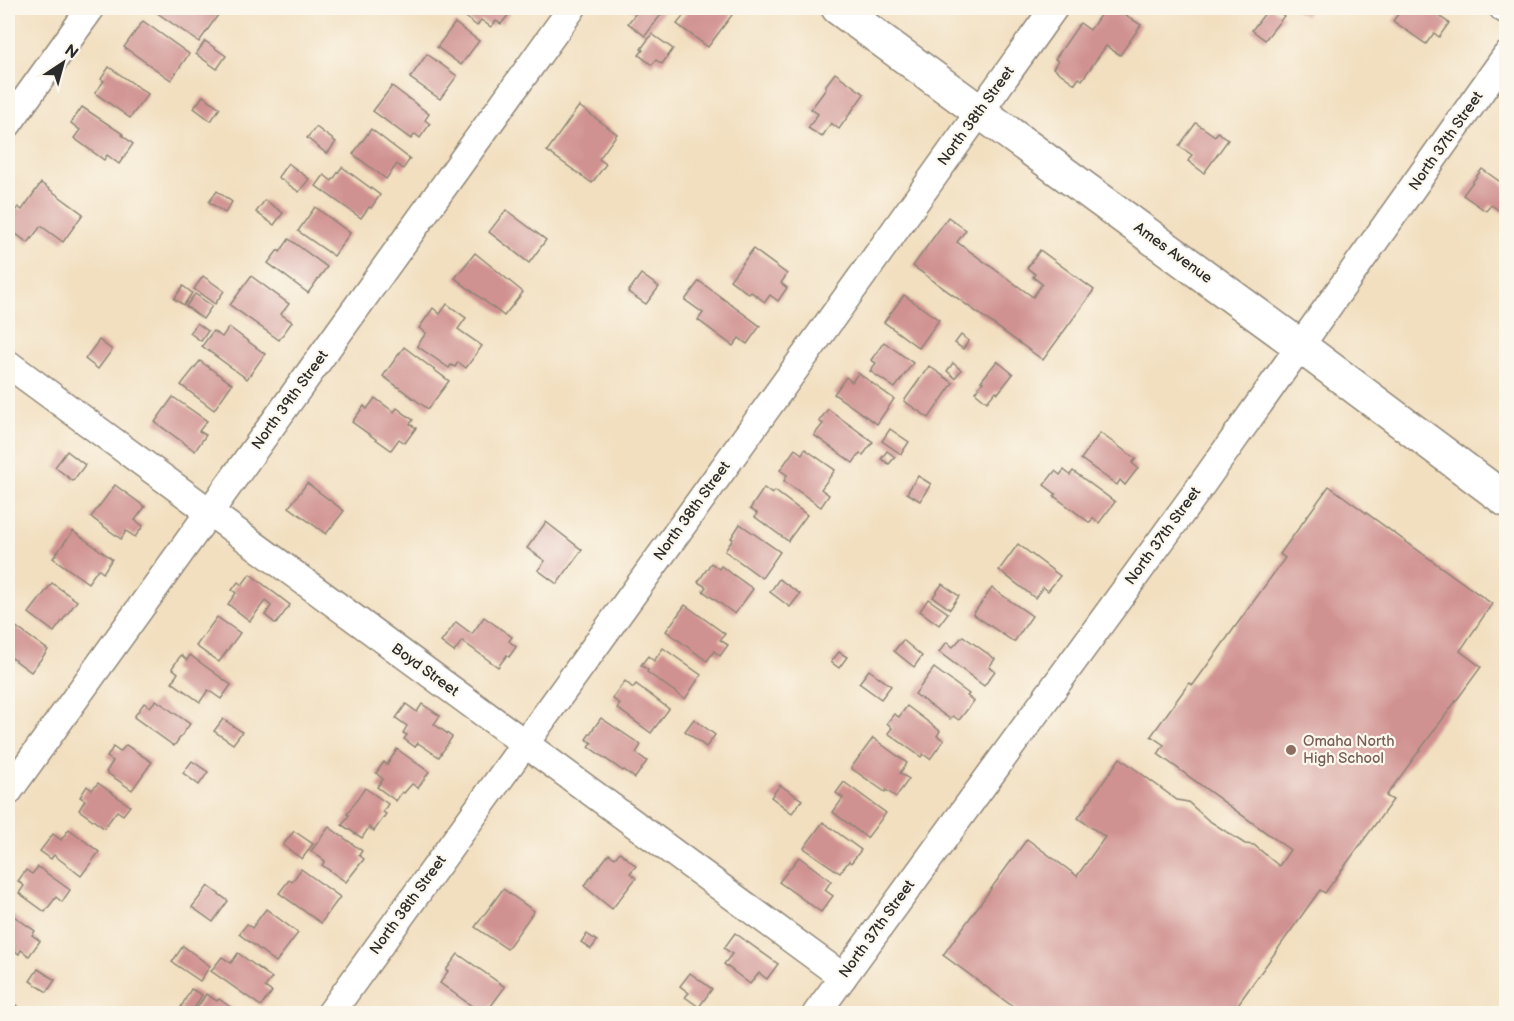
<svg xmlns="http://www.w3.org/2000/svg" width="1514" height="1021" viewBox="0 0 1514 1021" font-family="'Balsamiq Sans',sans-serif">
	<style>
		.building { fill: #d09291 }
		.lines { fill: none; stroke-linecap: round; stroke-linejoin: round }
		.minor-casing { stroke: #8e8576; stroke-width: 30 }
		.major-casing { stroke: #8e8576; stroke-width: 36 }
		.minor { stroke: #fff; stroke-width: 27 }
		.major { stroke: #fff; stroke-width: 33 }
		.education-dot { fill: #8d6e63; stroke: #fbf7ec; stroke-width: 2 }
		.labels { text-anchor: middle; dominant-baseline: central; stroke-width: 4.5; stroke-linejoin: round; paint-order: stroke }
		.street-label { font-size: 15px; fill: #2b2b2b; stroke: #fbf7ec }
		.education-label { font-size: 15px; fill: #785e54; stroke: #fbf7ec; text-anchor: start }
	</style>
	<rect width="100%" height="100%" fill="#fbf7ec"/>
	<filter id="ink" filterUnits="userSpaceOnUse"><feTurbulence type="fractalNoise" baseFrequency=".0167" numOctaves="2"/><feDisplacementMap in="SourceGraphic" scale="12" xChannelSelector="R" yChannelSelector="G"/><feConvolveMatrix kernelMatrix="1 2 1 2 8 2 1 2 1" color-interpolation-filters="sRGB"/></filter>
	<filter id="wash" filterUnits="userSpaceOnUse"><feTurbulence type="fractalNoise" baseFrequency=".008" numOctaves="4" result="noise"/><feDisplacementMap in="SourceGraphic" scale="24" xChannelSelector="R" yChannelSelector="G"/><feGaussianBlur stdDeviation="1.35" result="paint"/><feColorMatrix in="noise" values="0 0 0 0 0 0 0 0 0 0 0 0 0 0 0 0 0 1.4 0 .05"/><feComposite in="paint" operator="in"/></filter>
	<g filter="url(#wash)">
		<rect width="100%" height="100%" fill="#f2dfc0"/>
		<g id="blocks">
			<!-- building -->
			<g class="building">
				<path d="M155,8H207L218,15L199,42L153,10Z"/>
				<path d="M460,8H514L501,24L496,21L491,27L481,20L477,26L458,11Z"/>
				<path d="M629,8H666L645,36L628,23L636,13Z"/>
				<path d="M690,8H727L725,10L732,15L708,47L677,24Z"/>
				<path d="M1105,8H1115L1141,25L1120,55L1106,46L1082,80L1079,78L1075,84L1053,68L1058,61L1055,59L1080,23L1090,30Z"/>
				<path d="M1269,8H1272L1284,16L1265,40L1252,30Z"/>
				<path d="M1293,8H1311L1305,16Z"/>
				<path d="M1397,8H1427L1449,23L1439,37L1434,33L1426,44L1393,21L1401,10Z"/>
				<path d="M143,21L189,54L171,80L124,47Z"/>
				<path d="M455,23L479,41L461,65L437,47Z"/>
				<path d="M652,34L673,49L662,64L656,60L652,65L639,55L643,50L641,49Z"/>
				<path d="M205,41L226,56L217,69L196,54Z"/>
				<path d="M427,54L457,76L440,99L410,78Z"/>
				<path d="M109,67L148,94L130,118L95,93L104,81L101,79Z"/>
				<path d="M835,73L864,94L839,129L831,123L822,137L808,128L818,114L811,109L826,89V85Z"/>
				<path d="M392,86L429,114L425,120L430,124L420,138L415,134L411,139L373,111Z"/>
				<path d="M203,96L220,108L211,121L194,108Z"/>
				<path d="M579,106L617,134L599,159L606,164L592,183L547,151Z"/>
				<path d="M82,107L123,134L122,135L133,144L119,164L107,155L104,160L74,138L80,130L71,123Z"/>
				<path d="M1196,123L1215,136L1218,132L1228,140L1204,173L1188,161L1192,155L1179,146Z"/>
				<path d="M316,127L336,142L327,154L307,138Z"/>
				<path d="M371,129L410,159L403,169L397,164L386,179L353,154Z"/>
				<path d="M288,163L309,179L299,192L278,177Z"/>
				<path d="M342,167L380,195L371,208L369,207L361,218L316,186L324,175L332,181Z"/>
				<path d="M1482,169L1506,186V208L1503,213L1491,205L1486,211L1463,195Z"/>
				<path d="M41,183L83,214L63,242L41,226L28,243L8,228V221L18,207L22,210Z"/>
				<path d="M217,191L232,202L225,213L209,202Z"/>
				<path d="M265,200L283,213L274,225L256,212Z"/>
				<path d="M315,207L350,233L334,256L298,231Z"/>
				<path d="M506,210L546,240L529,263L489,232Z"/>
				<path d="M948,217L966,230L957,242L1033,297L1042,284L1033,277L1035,274L1027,268L1040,250L1094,290L1043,360L913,266Z"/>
				<path d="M289,239L327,267L308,293L268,263L278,250L280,252Z"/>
				<path d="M753,249L787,274L781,283L787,288L778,301L770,295L765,302L751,292L749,294L730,280Z"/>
				<path d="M475,253L523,292L504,316L455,278Z"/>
				<path d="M641,274L659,287L646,304L628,292Z"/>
				<path d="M203,276L224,291L215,304L194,289Z"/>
				<path d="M251,276L289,304L281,314L292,322L279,340L230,305Z"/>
				<path d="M699,281L760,326L747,344L739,338L733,346L698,320L703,313L685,300Z"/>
				<path d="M183,286L192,293L184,305L174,299Z"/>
				<path d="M195,294L212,306L203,319L186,306Z"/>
				<path d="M904,295L939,320L919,348L884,322Z"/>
				<path d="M447,304L466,318L458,329L482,346L466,368L458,362L455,367L451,365L449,368L417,346L426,333L419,328L433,308L440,314Z"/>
				<path d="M197,323L208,331L201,341L190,333Z"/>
				<path d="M229,327L265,354L247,379L202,346L213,331L222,337Z"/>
				<path d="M961,335L969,341L963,349L955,343Z"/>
				<path d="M99,340L112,350L98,369L85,359Z"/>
				<path d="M884,342L913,363L895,388L870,371L876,363L871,360Z"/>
				<path d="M404,347L449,381L428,409L383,376Z"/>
				<path d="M200,361L232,384L214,410L181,385Z"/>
				<path d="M997,361L1013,374L998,393L996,391L987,402L975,392L983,382L981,381Z"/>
				<path d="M953,363L961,370L955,378L947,371Z"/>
				<path d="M929,366L953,383L929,418L904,401Z"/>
				<path d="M858,373L894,399L877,424L834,394L846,377L852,382Z"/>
				<path d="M173,397L207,421L199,431L206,435L195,451L155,422Z"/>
				<path d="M375,398L394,412L397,408L413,420L410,424L416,428L405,443L399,439L391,450L352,422L364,406L367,409Z"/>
				<path d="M828,409L873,442L863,455L860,453L853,463L814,435L823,424L819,421Z"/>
				<path d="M890,429L909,442L901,454L882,441Z"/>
				<path d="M1100,433L1136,459L1132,463L1138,468L1125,485L1120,480L1117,485L1081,459Z"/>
				<path d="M795,449L802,454L805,449L835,470L821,489L829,495L821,507L784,481L787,475L780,470Z"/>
				<path d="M67,451L85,465L73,481L55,467Z"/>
				<path d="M887,451L895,457L889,464L881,459Z"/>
				<path d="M1064,470L1070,475L1073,471L1115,502L1099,523L1093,518L1090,523L1054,496L1056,494L1044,485L1055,471L1060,475Z"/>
				<path d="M918,476L931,484L920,501L907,493Z"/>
				<path d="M307,483L344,511L326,534L289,507Z"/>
				<path d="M115,485L145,507L135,520L143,526L135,537L126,531L121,539L91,517Z"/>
				<path d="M1329,486L1492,604L1460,651L1481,667L1386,796L1393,800L1325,893L1320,890L1231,1014H1023L943,955L1027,839L1077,876L1105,837L1078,818L1120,758L1177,800L1188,802L1208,820L1245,844L1254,845L1279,866L1290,850L1158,754L1164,745L1151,736L1189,683L1193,685L1285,558L1280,554Z"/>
				<path d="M764,488L772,494L775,491L807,515L788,541L755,517L757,513L750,509Z"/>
				<path d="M546,522L582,550L557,584L538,570L545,561L527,548Z"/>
				<path d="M740,524L780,552L762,578L725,551L733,539L731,538Z"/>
				<path d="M73,531L112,559L103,573L98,569L88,583L53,558Z"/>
				<path d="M1018,544L1060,576L1048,591L1043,587L1035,598L999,570Z"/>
				<path d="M711,563L719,569L721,566L753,589L735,614L703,591L706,587L698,582Z"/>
				<path d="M250,574L290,605L276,624L265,615L271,606L265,601L250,621L228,604L236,593L232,590L238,582L242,585Z"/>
				<path d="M779,579L800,594L790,607L770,592Z"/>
				<path d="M52,583L77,601L54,632L29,613Z"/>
				<path d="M942,584L959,596L950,609L933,597Z"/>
				<path d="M992,588L1032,616L1014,642L973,614Z"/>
				<path d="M928,599L948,613L939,625L920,611Z"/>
				<path d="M685,605L725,634L720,640L728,645L720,656L714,651L707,661L666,631Z"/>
				<path d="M217,617L240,633L219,662L196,646Z"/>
				<path d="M484,617L512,637L509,641L516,647L509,657L507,655L498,667L462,641L454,652L441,642L456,622L472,634Z"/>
				<path d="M12,624L48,650L31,672L8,655V631Z"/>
				<path d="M963,636L995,659L989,667L995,671L984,686L939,652L947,642L953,647Z"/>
				<path d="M903,640L922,656L914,667L894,651Z"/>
				<path d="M663,648L701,675L685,699L647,672L648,670L641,665L648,656L654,661Z"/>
				<path d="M839,652L847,657L839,668L831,662Z"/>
				<path d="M181,655L187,660L190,655L231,685L221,699L208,690L200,702L172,682L178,673L172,668Z"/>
				<path d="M934,668L969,694L967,696L974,701L959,720L953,716L950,719L915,694Z"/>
				<path d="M869,670L891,686L881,699L859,683Z"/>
				<path d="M625,681L633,688L636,684L669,709L651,733L617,708L620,704L612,698Z"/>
				<path d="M156,700L190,724L174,746L134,717L144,703L150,707Z"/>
				<path d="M406,704L417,712L422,704L440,716L434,724L452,737L439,757L418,743L415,747L404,739L407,735L403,733L407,726L396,718Z"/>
				<path d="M907,706L940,731L937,736L944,740L930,759L923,754L921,757L888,733L892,728L887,723L894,714L899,717Z"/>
				<path d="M601,718L641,745L636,753L647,761L635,778L624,770L623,771L589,747L592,743L586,739Z"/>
				<path d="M223,719L242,732L233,744L214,731Z"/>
				<path d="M694,719L715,735L706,747L685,731Z"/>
				<path d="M873,738L907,763L900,773L909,779L896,797L886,790L885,792L851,768Z"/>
				<path d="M126,745L152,762L132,790L106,772L113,761L107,757L113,747L120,752Z"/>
				<path d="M397,749L429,772L418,788L412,784L404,793L402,792L396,801L377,787L383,779L376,773L384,762L387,765Z"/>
				<path d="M192,761L208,772L199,785L183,773Z"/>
				<path d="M844,782L886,813L867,838L833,812L843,798L836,793Z"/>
				<path d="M98,783L130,806L123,815L117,811L104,828L79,810L85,800L80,797L87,786L92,790Z"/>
				<path d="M780,785L802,800L792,813L771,797Z"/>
				<path d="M365,788L388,804L383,812L386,814L374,831L369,827L362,838L342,825L349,815L347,814Z"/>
				<path d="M823,822L861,850L851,863L849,861L840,873L804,848Z"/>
				<path d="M329,827L362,851L359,855L364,859L346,882L322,865L325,861L311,851Z"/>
				<path d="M69,829L99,852L81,876L54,855L51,859L40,851L53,834L61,840Z"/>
				<path d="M294,831L313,844L302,859L283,845Z"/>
				<path d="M620,852L636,866L630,873L636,878L612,909L584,886L609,854L615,858Z"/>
				<path d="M799,857L831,881L825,890L833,896L821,912L779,882Z"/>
				<path d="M38,867L70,890L62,902L56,897L45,912L19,893L24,886L18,881L26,870L32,874Z"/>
				<path d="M301,869L340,897L321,923L279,893L289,880L292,882Z"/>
				<path d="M208,886L228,901L213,922L192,907Z"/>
				<path d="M503,889L534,911L507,949L475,927Z"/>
				<path d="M266,909L298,933L276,962L239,934L247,924L252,928Z"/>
				<path d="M8,912L35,931L32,935L40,941L29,956L21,950L19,954L8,946Z"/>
				<path d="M735,933L778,964L767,979L759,973L750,984L724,964L732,954L724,948Z"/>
				<path d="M587,934L597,941L591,949L581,942Z"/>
				<path d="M183,946L210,966L200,981L172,962Z"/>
				<path d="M238,953L272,978L265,987L272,992L261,1006L211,971L222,957L231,963Z"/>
				<path d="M458,954L505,987L485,1014H483L440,983L448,971L446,970Z"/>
				<path d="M38,969L55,980L47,992L30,981Z"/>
				<path d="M690,973L712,989L699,1007L685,997L689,993L680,986Z"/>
				<path d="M191,989L202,995L191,1014H188L180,1009Z"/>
				<path d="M206,994L217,1001L219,999L240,1014H193Z"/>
				<path d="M8,999L18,1007L13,1014H8Z"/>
			</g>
		</g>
	</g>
	<g filter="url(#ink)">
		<use href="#blocks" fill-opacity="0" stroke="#8e8576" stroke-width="1.5"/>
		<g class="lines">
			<!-- minor casing -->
			<g class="minor-casing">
				<g id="minor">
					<path d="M1503,8L1506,10"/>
					<path d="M8,124L91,8"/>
					<path d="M8,364L843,977"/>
					<path d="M8,792L572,8"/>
					<path d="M330,1014L878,254L1054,8"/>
					<path d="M816,1014L1195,494L1506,56"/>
				</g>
			</g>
			<!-- major casing -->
			<g class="major-casing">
				<path id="major" d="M838,8L1300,346L1506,500"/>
			</g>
			<!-- minor -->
			<use href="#minor" class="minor"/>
			<!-- major -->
			<use href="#major" class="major"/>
		</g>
	</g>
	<!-- markers -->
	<circle class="education-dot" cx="1291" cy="750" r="6"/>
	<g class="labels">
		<!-- street labels -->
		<g class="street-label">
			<text transform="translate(976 116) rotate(-54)">North 38th Street</text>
			<text transform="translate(1446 141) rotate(-55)">North 37th Street</text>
			<text transform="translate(1173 253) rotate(36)">Ames Avenue</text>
			<text transform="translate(290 400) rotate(-54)">North 39th Street</text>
			<text transform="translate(692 511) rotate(-54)">North 38th Street</text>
			<text transform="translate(1163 536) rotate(-54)">North 37th Street</text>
			<text transform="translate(425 670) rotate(36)">Boyd Street</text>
			<text transform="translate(408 905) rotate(-54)">North 38th Street</text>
			<text transform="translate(877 929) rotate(-54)">North 37th Street</text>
		</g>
		<!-- education labels -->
		<g class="education-label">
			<text x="1303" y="741">Omaha North<tspan x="1303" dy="17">High School</tspan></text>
		</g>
	</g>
	<!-- margin -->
	<rect width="1514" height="1021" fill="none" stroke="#fbf7ec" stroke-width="30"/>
	<!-- north arrow -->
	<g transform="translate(63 63) rotate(36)" stroke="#fbf7ec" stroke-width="4.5" paint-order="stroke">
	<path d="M0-4.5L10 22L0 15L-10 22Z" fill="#2b2b2b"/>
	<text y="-9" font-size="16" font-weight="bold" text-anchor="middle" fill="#2b2b2b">N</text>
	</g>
</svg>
